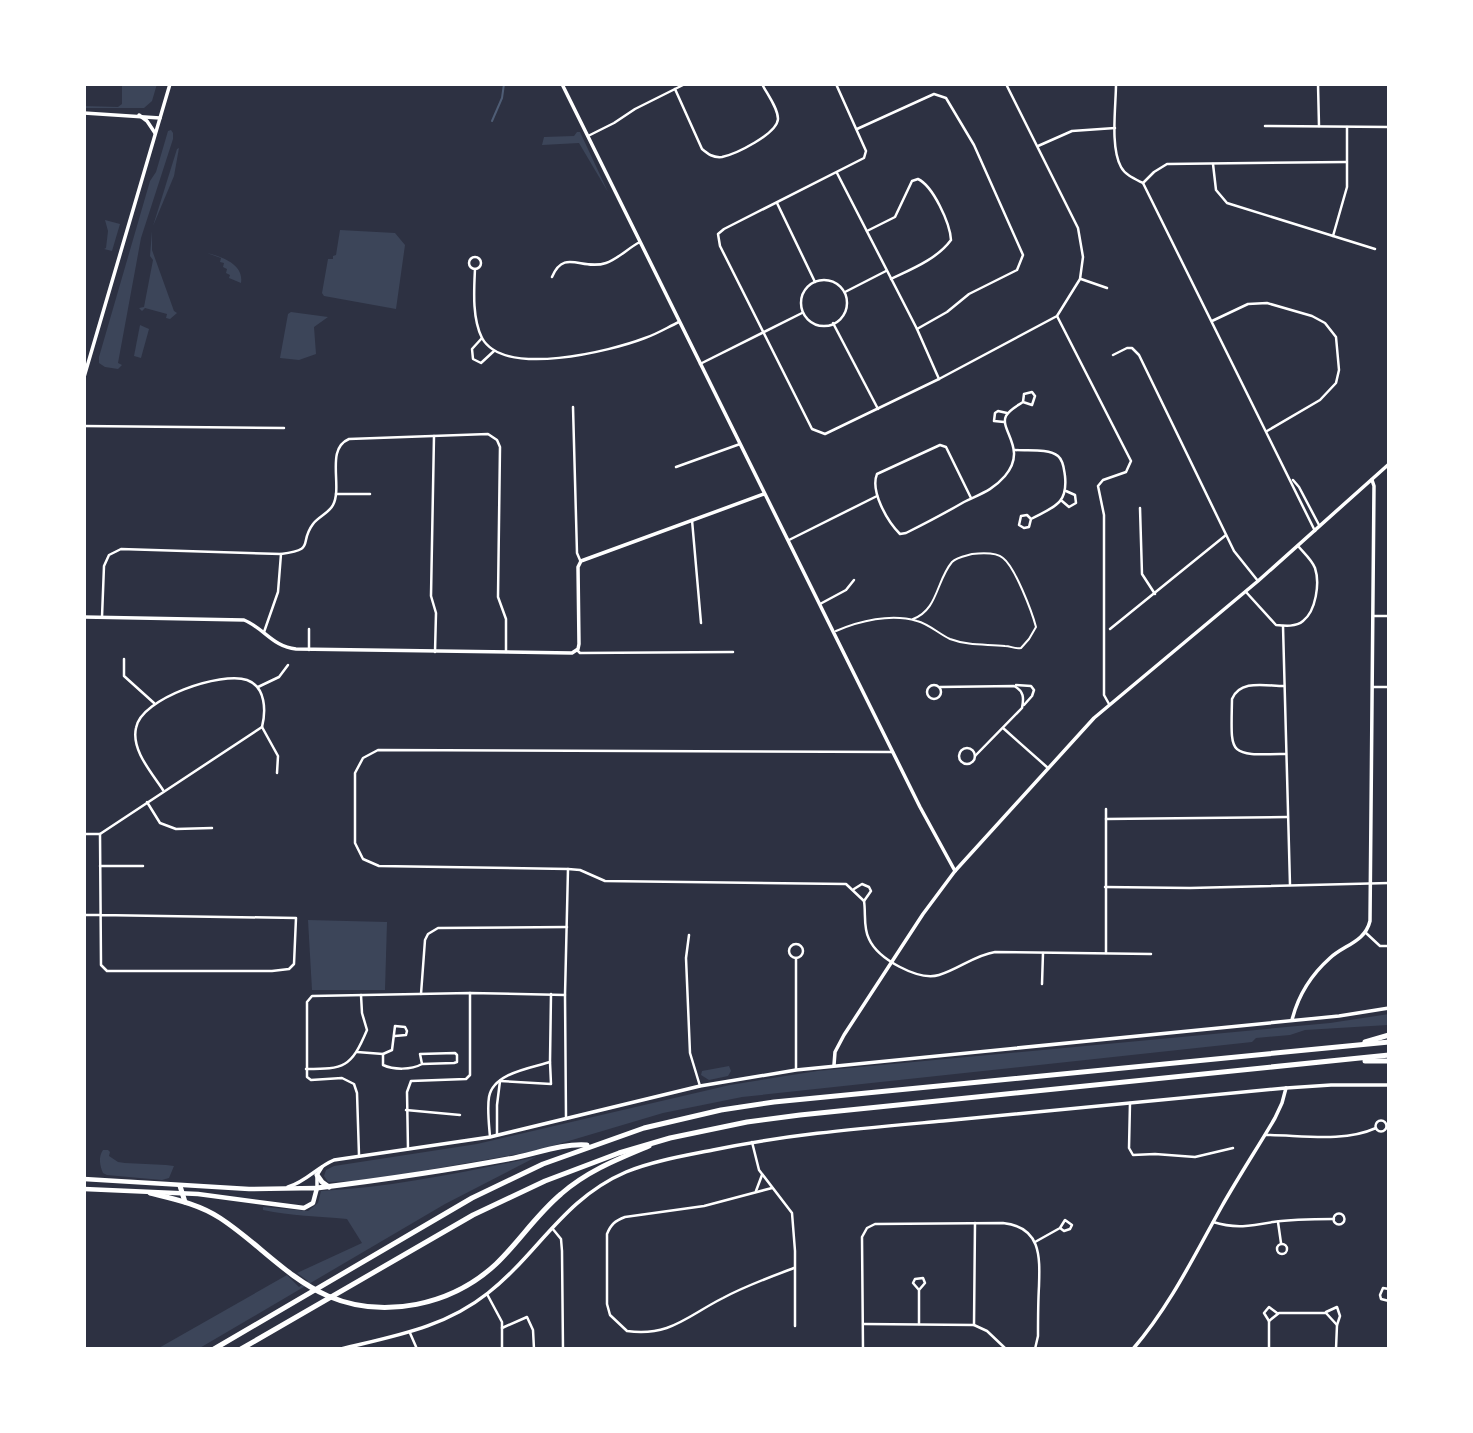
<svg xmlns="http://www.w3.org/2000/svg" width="1473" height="1433" viewBox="0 0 1473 1433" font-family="Lato,sans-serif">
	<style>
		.green { fill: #3c4559 }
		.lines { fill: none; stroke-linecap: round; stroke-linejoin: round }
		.stream { stroke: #4f5d75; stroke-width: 2 }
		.service { stroke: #fff; stroke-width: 2 }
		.minor { stroke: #fff; stroke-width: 2.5 }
		.tertiary { stroke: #fff; stroke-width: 3.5 }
		.secondary { stroke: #fff; stroke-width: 3.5 }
		.primary { stroke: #fff; stroke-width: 4.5 }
		.motorway { stroke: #fff; stroke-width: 5 }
	</style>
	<rect width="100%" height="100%" fill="#2d3142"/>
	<!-- green -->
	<g class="green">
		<path d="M122,84H157L152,101L144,108H84V106L118,107L122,104Z"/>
		<path d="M171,130L173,133V139L141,238L118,363L122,365L118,369L105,367L99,363V357L150,181L156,172L168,131Z"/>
		<path d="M577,132H580L608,192L579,143L542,145L544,137L574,136Z"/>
		<path d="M179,148L174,176L153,226L177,149Z"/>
		<path d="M105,220L120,224L112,251L104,249L106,248L108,231Z"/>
		<path d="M340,230L395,233L405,245L396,309L324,296L322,293L328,259H333V256L336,255Z"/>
		<path d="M152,231V250L174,311L177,313L170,319L166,318L167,314L145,308L142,311L139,308L144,307L153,260L150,256Z"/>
		<path d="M207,253C222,257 244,264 241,283L229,278L230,275L226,273L227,269L223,267L224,263L220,262L221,258Z"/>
		<path d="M291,312L328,317L314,327L316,354L299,360L280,358L288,314Z"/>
		<path d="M140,325L149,329L141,358L134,356Z"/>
		<path d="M308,920L387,922L385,990H312Z"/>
		<path d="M1389,1014L1388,1025L1305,1030L1290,1035L1256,1038L1252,1042L742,1097L663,1113L535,1151L410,1173L353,1181L328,1182L324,1176L326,1170L334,1166L477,1144L730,1085L817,1071L1330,1023Z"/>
		<path d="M729,1066L731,1071L728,1076L709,1080L701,1075L702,1071Z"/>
		<path d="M103,1150H108L110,1152L109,1156L118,1162L125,1163L166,1165L174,1166L169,1178L162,1180L107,1175L103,1173C100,1166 98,1157 103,1150Z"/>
		<path d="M536,1157L445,1204L198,1349H157L287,1275L299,1287L308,1281L297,1273L362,1243L347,1219C318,1216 291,1216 263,1210V1207L308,1211L318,1203L321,1191C393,1187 465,1172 536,1157Z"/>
	</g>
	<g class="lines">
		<!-- stream -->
		<path class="stream" d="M492,121L502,98L504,84"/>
		<!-- service -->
		<path class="service" d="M836,631C859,621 891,613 917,621C929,624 939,634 950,639C969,646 985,644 1005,646C1011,646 1014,649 1021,648L1029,639L1036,627C1032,612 1015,567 1003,558C996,552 981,553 972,554C965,556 957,557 952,562C936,581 938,610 913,619"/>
		<!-- minor -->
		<g class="minor">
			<path d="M836,84L866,151L864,158L724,229L718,234L720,246L812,429L825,434L939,379L1057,316L1080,279L1083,257L1078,228L1006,84"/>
			<path d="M1116,84C1116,106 1110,147 1121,167C1125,175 1135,179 1143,183L1315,531"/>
			<path d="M1318,84L1319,126"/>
			<path d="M675,89L702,149C708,154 713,158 722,157C736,154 777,134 778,119C778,108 767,94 762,84"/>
			<path d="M1265,126L1389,127"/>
			<path d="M857,129L934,94L946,98L974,145L1023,255L1017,270L969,294L947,312L917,329"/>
			<path d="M588,136L614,123L635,109L685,84"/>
			<path d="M1038,146L1072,131L1115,128"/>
			<path d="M1213,164L1216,190L1227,203L1375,249"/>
			<path d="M837,173L917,329L939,379"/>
			<path d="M1143,183L1154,172L1167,164L1346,162"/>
			<path d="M777,203L815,282"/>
			<path d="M867,231L895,217L912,181L918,179C933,186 950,223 951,240C937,259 912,269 891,279"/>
			<path d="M1333,236L1347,187V127"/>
			<circle cx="475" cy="263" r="6"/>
			<path d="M475,269C474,290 472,318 482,338C504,378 611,351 645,338C657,334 668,327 679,322"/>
			<path d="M552,277C564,248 582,271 606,263C618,259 628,248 640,242"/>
			<path d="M1081,279L1107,288"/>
			<circle cx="824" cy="303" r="23"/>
			<path d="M845,292L886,271"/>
			<path d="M1057,316L1131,461L1126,472L1103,480L1098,486L1104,515V695L1109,704"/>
			<path d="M1212,321L1248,304L1267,303L1312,316L1325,323L1336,337L1339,370L1336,383L1320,400L1267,431"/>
			<path d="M833,323L878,409"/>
			<path d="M482,338L472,349L473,359L481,363L494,351"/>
			<path d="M1113,355L1127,348H1132L1139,355L1234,551L1258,581"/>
			<path d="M700,364L802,313"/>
			<path d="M573,407L577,553L580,560"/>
			<path d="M1004,422L994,421L995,413L998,411L1007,413"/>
			<path d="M84,426L284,428"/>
			<path d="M434,436L431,596L436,613L435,652"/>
			<path d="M1015,450C1027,451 1049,448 1058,456C1064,461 1064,470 1065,476C1068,505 1053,507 1031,519L1029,527L1024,528L1019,525L1021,516L1027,515L1031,519"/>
			<path d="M676,467L740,444"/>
			<path d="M1293,480L1299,487L1319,525"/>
			<path d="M336,494H370"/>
			<path d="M971,498L946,447L940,445L877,474C870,491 887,521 900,534L906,533C926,523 945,513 964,502C980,494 992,491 1005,476C1028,449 999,430 1006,416C1009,410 1017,406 1023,402L1024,394L1032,392L1035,396L1032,405L1023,402"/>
			<path d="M1062,501L1069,507L1076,503L1075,495L1066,491"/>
			<path d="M1140,508L1142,574L1155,594"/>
			<path d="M692,520L701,623"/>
			<path d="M789,540L877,496"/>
			<path d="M1246,592L1276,625C1285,626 1296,627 1303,621C1316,611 1320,583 1315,568C1312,560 1304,553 1298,546"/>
			<path d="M820,604L846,590L854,580"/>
			<path d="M1374,616H1389"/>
			<path d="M102,617L104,566L109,555L121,549L281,554C317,549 298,544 313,524C318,517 329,513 333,505C343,486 325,449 349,439L488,434L497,440L500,447L498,597L506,619V652"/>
			<path d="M1283,626L1290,885"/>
			<path d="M1110,629L1226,535"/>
			<path d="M264,632L278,592L281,554"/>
			<path d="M309,650V629"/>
			<path d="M577,650L580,653L733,652"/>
			<path d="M124,659V676L154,703"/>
			<path d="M1016,685L1031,686L1034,690L1032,696L1024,705"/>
			<circle cx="934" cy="692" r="7"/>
			<path d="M1284,686C1266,686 1240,679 1232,699C1231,757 1227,755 1286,754"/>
			<path d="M258,687L279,677L288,665"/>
			<path d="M940,687L1014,686C1024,691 1024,698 1022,708L975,756"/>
			<path d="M1373,687H1389"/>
			<path d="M262,727L278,756L277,773"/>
			<path d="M1003,728L1048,768"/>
			<circle cx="967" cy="756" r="8"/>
			<path d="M893,752L378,750L363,758L355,773V843L363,859L379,866L568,869L580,870L605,881L846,884L864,901C866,913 863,928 869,939C878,959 918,981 939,975C959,969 975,955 995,952L1151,954"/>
			<path d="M163,790C152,773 131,750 136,728C141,698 222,671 247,680C266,687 266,711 262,727"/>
			<path d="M147,802L160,823L176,829L212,828"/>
			<path d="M1106,819L1287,817"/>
			<path d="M84,834H100L262,727"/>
			<path d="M100,866H143"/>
			<path d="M1105,887L1190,888L1389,883"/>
			<path d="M854,889L862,884L869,887L871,891L864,901"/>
			<path d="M84,915H100L296,918L294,964L289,969L272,971H107L101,965L100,834"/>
			<path d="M1366,933L1380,946H1389"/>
			<path d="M689,935L686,958L690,1053L700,1086"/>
			<circle cx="796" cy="951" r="7"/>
			<path d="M1106,953V809"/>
			<path d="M796,958V1070"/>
			<path d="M1042,984L1043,953"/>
			<path d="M421,994L425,940L428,934L438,928L567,927"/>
			<path d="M357,1052L383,1054L392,1050L395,1026L405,1027L407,1031L406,1035L395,1036"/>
			<path d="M383,1054V1065C394,1070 411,1070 422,1064L420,1054L455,1053L457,1055V1062L454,1063L422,1064"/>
			<path d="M306,1069C344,1069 351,1068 367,1030L362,1013L361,995"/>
			<path d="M500,1081L551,1084L550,1062"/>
			<path d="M1130,1103L1129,1148L1133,1155L1155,1154L1195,1157L1233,1148"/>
			<path d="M406,1110L460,1115"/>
			<path d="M566,1117L565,995L568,869"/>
			<circle cx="1381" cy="1126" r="5.5"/>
			<path d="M497,1135V1105L500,1081"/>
			<path d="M1265,1135C1300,1135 1343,1143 1376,1128"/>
			<path d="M490,1137C489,1124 487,1109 489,1097C493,1073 531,1068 550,1062L551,994"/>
			<path d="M752,1142L759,1170L792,1213L795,1251V1326"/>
			<path d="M408,1149L407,1092L411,1081L466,1079L470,1075V993"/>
			<path d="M359,1155L357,1093L354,1084L342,1078L311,1080L307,1077V1002L312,996L470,993L565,995"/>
			<path d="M772,1188L704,1206L625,1217C615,1221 611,1224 607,1234V1304L610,1315L627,1331C670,1337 687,1316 723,1298C745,1286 770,1277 794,1268"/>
			<path d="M756,1191L762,1175"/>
			<circle cx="1339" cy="1219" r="5.5"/>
			<path d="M1213,1222C1235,1229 1251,1226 1273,1222C1293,1219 1314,1219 1334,1219"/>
			<path d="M1278,1222L1281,1243"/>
			<path d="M552,1228L561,1239L562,1251L563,1349"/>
			<path d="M1035,1242L1060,1228L1064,1231L1070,1229L1072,1225L1065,1220L1060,1228"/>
			<circle cx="1282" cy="1249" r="5"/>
			<path d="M1389,1289L1383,1288L1380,1295L1381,1299L1389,1301"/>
			<path d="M487,1294L502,1322V1349"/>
			<path d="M1326,1312L1337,1307L1340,1316L1337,1325"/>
			<path d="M1269,1321L1264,1313L1269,1307L1277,1313"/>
			<path d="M864,1324L974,1325L987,1331L1006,1349"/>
			<path d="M919,1324V1290L913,1283L915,1279L923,1278L925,1283L919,1290"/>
			<path d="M974,1325L975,1223"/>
			<path d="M502,1328L527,1317L533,1330L534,1349"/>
			<path d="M410,1333L417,1349"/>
			<path d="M863,1349L862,1237L867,1228L875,1224L1003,1223C1041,1227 1040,1256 1039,1286C1038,1303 1038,1320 1038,1336L1035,1349"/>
			<path d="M1269,1349V1321L1279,1313H1326L1337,1325L1336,1349"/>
		</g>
		<!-- tertiary -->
		<g class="tertiary">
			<path d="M562,84L920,807L955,871"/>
			<path d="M84,113L160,118"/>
			<path d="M84,617L244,620C264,628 273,647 296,649L572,653L578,649L579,644L578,567L581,561L764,494"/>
			<path d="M1292,1020C1298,996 1312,974 1330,958C1344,945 1365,942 1370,921L1374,486L1372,480"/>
			<path d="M834,1065L835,1052L844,1035L923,914L955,871L1094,718L1258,581L1389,464"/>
			<path d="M288,1187C306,1182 317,1167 334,1160L490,1137L700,1086L796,1070L1339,1016L1389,1008"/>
			<path d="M317,1188V1175L322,1167"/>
			<path d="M341,1349C394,1336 444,1328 488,1293C538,1254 563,1199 626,1172C653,1161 683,1156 713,1150C789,1134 866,1128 943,1121C1057,1111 1171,1099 1286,1088L1331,1085H1389"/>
			<path d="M1133,1349C1170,1306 1194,1256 1222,1206C1239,1176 1258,1147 1275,1118L1282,1103L1286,1088"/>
		</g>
		<!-- secondary -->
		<g class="secondary">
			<path d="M139,115L147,121L155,133"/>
			<path d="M84,377L170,84"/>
		</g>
		<!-- primary -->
		<path class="primary" d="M84,1179L249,1189L317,1188L313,1203L304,1208L198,1194L84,1189"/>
		<!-- motorway -->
		<g class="motorway">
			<path d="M1365,1042L1389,1035"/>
			<path d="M1365,1061H1389"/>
			<path d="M317,1175L322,1182L329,1187"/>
			<path d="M180,1186L185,1202"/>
			<path d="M317,1188C381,1180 444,1171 508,1159C533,1155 561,1143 587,1145"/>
			<path d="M150,1193C174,1199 199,1204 220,1218C257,1242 287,1278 328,1296C384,1320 452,1305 496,1264C519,1242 536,1215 561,1194C587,1171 618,1159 649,1146"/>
			<path d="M214,1349L472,1198L543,1164L644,1128L721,1110L774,1102L1389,1042"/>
			<path d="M241,1349L473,1215L545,1181L619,1153L670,1138L747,1122L800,1115L1389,1055"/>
		</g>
	</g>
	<!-- border -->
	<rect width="1473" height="1433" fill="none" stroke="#ffffff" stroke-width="172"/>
</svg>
